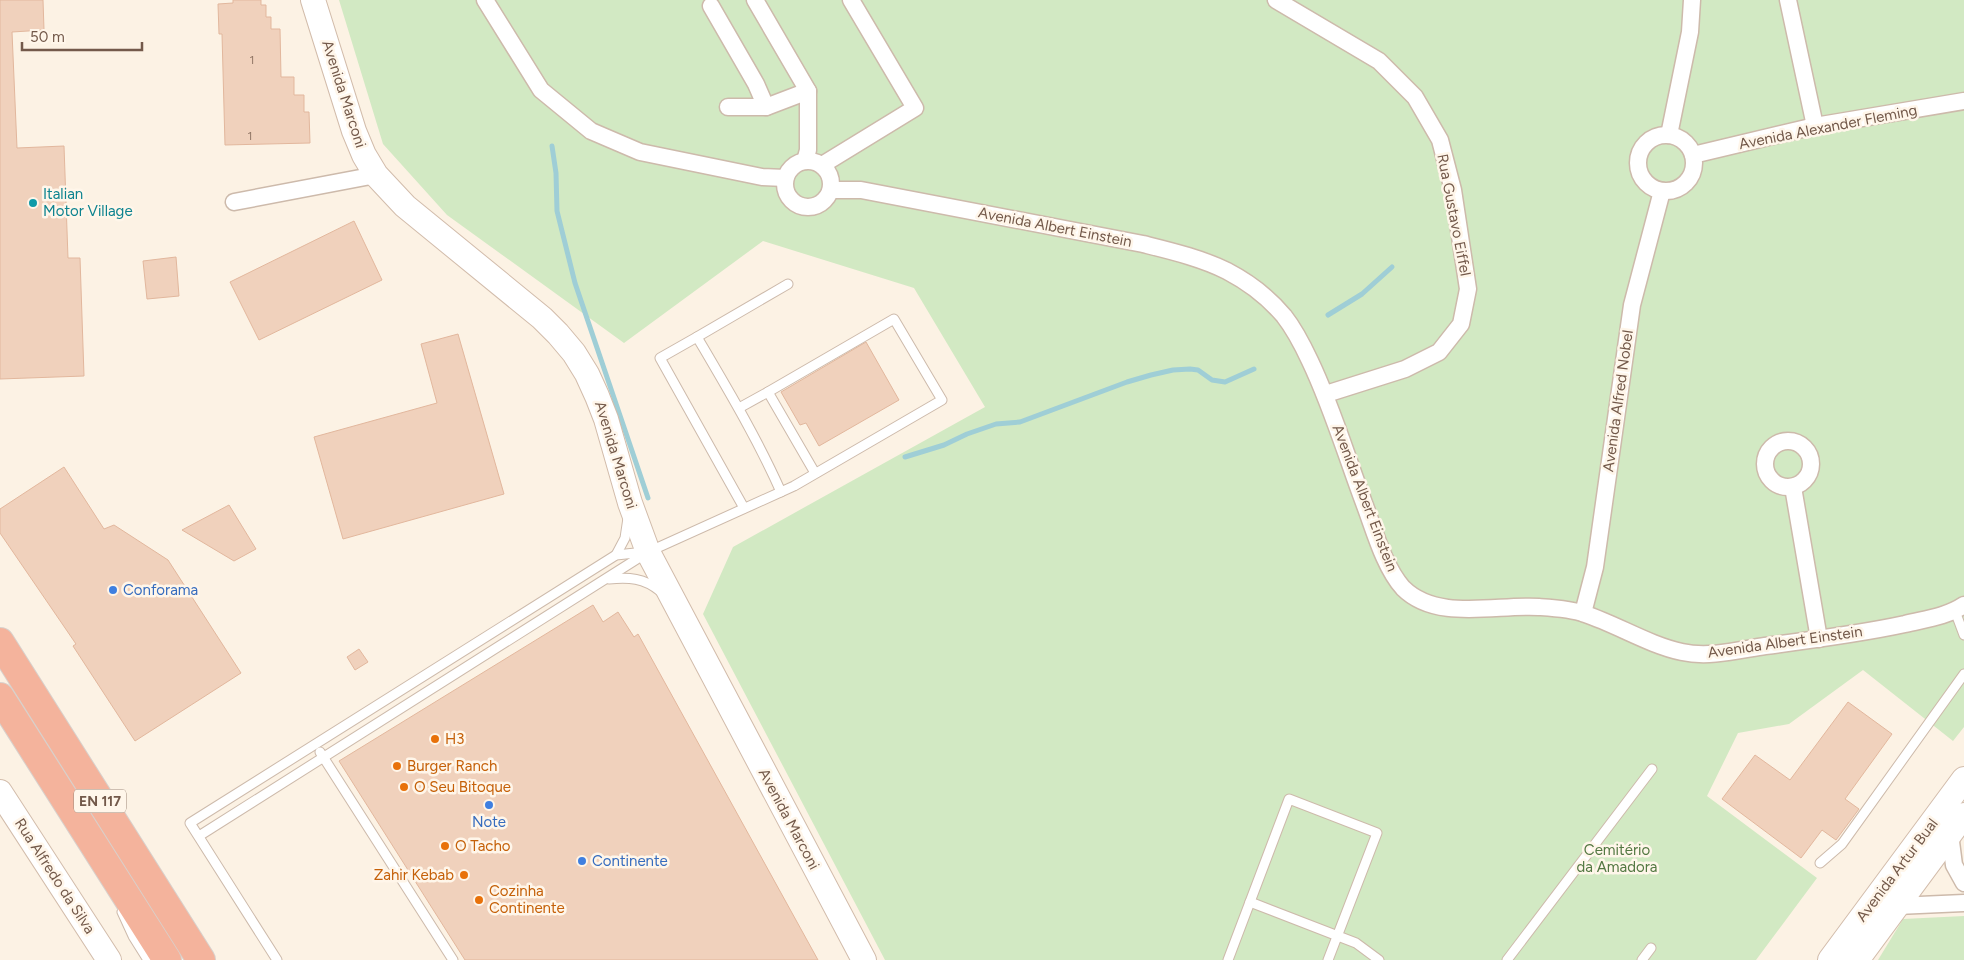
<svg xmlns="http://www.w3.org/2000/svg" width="1964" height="960" viewBox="0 0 1964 960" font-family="Figtree,sans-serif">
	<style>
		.green { fill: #d2e9c3 }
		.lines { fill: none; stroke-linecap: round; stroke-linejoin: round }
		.stream { stroke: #9fced6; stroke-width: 5 }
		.building { fill: #f0d1bc; stroke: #e2b79d }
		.lane-casing { stroke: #cdbaab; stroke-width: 11 }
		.street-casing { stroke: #cdbaab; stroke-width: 19 }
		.secondary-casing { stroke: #d2bcab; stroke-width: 26 }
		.highway-casing { stroke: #d8d1cc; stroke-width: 30 }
		.lane { stroke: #fff; stroke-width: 9 }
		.street { stroke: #fff; stroke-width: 16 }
		.secondary { stroke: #fff; stroke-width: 24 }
		.highway { stroke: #f4b39c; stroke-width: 28 }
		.culture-dot { fill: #0f9aa8; stroke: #fff6ea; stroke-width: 2 }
		.shop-dot { fill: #3f7fe0; stroke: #fff6ea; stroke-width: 2 }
		.food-dot { fill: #e8710a; stroke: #fff6ea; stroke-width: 2 }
		.labels { text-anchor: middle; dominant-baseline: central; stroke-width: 5; stroke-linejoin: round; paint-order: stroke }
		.number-label { font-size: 12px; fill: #927766 }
		.shield { fill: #fff6ea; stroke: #9d887a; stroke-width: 1 }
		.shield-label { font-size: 14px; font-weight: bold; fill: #73594a }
		.street-label { font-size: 15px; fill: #73594a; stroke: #fff6ea }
		.culture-label { font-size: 15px; fill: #0d838f; stroke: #fff6ea; text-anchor: start }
		.shop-label { font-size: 15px; fill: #366cbe; stroke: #fff6ea; text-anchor: start }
		.food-label { font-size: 15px; fill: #c56008; stroke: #fff6ea; text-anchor: start }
		.park-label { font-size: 15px; fill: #537842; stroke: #fff6ea }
	</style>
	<rect width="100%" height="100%" fill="#fcf2e4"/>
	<!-- green -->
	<g class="green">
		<path d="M339,0H1964V727L1953,741L1863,670L1789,724L1738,733L1707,796L1817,878L1756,960H885L703,614L733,547L985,407L914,288L763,241L624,343L447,215L383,144Z"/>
		<path d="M1964,916V960H1878L1903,919Z"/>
	</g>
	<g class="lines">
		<!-- stream -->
		<g class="stream">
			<path d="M552,146L556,173L557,211L575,283L648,498"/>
			<path d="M1328,315L1362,294L1392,267"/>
			<path d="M905,457L944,445L967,434L996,424L1020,422L1127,382L1151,375L1173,370L1190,369L1198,370L1212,380L1225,382L1254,369"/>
		</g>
	</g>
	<!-- building -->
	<g class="building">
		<path d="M0,0H43L44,30L12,32L17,148L64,146L68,258H80L84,376L0,379Z"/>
		<path d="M233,0H261V5H266V17H271V29H280L281,77H294V95H304V112H309L310,143L225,145L222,34H219L218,4L233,3Z"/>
		<path d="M354,221L382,280L259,340L230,282Z"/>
		<path d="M176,257L179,296L147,299L143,261Z"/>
		<path d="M458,334L504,494L343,539L314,437L437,403L421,344Z"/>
		<path d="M866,342L899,400L819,446L806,423L800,425L781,392Z"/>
		<path d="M64,467L104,529L114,525L168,560L241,673L135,741L73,646L76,644L0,533V509Z"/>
		<path d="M229,505L256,549L234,561L182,530Z"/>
		<path d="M593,605L603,622L618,612L634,637L638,634L818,960H465L339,761Z"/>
		<path d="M359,649L368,662L355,670L347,657Z"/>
		<path d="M1848,702L1892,734L1845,799L1859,809L1836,840L1822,830L1801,858L1722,799L1755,755L1790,780Z"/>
	</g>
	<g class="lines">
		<!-- lane casing -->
		<g class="lane-casing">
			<g id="lane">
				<path d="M697,337L788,284"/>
				<path d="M739,408L768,392"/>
				<path d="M744,508L660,358L697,337C727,388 757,438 781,492"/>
				<path d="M616,555L625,538L628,518"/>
				<path d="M609,579C629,577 644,578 660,591"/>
				<path d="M1955,611L1964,635"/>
				<path d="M320,752L453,960"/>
				<path d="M199,836L648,552L794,486L942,400L894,319L768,392L815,473"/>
				<path d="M1820,863L1842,844L1964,674"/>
				<path d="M1250,902L1356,943L1379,960"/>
				<path d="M122,912L133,936L148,960"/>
				<path d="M277,960L190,823L616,555L645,552"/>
				<path d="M1228,960L1289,799L1377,833L1328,960"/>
				<path d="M1507,960L1652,769"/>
				<path d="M1642,960L1651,948"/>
			</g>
		</g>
		<!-- street casing -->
		<g class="street-casing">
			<g id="street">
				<path d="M485,0L541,90L591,131L640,152L762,177L785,178"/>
				<path d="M755,0L808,91V150L805,161"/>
				<path d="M1276,0L1379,61L1415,97L1440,140L1453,190L1468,289L1461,324L1439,352L1405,369L1326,394"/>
				<path d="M1788,0L1815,126"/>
				<path d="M711,6L756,84L766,107"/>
				<path d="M728,107H766L808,91"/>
				<circle cx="1666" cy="163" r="28"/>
				<path d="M1669,135L1690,32L1692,0"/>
				<path d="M1693,155L1815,126L1964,101"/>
				<circle cx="808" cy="184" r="23"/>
				<path d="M822,165L915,108L851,0"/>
				<path d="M831,190H861L1143,244C1171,251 1201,258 1227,271C1248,282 1269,298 1284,316C1295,330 1303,346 1310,361C1332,407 1346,455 1364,503C1374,529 1384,567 1403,588C1437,622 1497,604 1539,607C1554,608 1572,609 1585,614C1618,625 1649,645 1682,652C1709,658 1739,650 1765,646C1812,640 1859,634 1905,624C1925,619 1946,617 1964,605"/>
				<path d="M234,202L376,175"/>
				<circle cx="1788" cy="464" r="23"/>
				<path d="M1793,487L1819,639"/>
				<path d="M1583,613L1595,567L1632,305L1662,191"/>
				<path d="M1950,834L1954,865L1964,883"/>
				<path d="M1897,906L1964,903"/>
			</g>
		</g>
		<!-- secondary casing -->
		<g class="secondary-casing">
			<g id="secondary">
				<path d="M313,0L354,131L364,155L376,175L405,206L542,318L558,334L574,353L587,374L597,396L606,419L630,503L648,552L864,960"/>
				<path d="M0,792L109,960"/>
				<path d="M1830,960L1964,779"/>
				<path d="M1857,960L1964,815"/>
			</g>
		</g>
		<!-- highway casing -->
		<g class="highway-casing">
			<g id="highway">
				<path d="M0,642L201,960"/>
				<path d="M0,697L167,960"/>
			</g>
		</g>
		<!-- lane -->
		<use href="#lane" class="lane"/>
		<!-- street -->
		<use href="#street" class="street"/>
		<!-- secondary -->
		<use href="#secondary" class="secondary"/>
		<!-- highway -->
		<use href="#highway" class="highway"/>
	</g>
	<!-- markers -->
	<circle class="culture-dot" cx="33" cy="203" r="5"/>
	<g class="shop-dot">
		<circle cx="113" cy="590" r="5"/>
		<circle cx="489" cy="805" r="5"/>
		<circle cx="582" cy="861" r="5"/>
	</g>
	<g class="food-dot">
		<circle cx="435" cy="739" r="5"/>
		<circle cx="397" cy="766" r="5"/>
		<circle cx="404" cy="787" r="5"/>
		<circle cx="445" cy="846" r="5"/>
		<circle cx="464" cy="875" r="5"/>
		<circle cx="479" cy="900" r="5"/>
	</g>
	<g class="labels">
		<!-- number labels -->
		<g class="number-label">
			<text x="252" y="60">1</text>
			<text x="250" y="136">1</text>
		</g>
		<!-- shield labels -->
		<rect class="shield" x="74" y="789.5" width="52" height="23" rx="4"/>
		<g class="shield-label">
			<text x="100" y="801">EN 117</text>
		</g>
		<!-- street labels -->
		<g class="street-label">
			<text transform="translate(344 94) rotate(72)">Avenida Marconi</text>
			<text transform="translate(1828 127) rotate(-11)">Avenida Alexander Fleming</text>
			<text transform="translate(1454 215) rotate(79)">Rua Gustavo Eiffel</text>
			<text transform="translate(1055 227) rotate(11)">Avenida Albert Einstein</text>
			<text transform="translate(1618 401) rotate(-82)">Avenida Alfred Nobel</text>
			<text transform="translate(616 455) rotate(73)">Avenida Marconi</text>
			<text transform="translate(1365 498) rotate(69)">Avenida Albert Einstein</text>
			<text transform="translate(1785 642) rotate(-8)">Avenida Albert Einstein</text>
			<text transform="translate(789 819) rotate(62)">Avenida Marconi</text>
			<text transform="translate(1897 870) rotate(-53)">Avenida Artur Bual</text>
			<text transform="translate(55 876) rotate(57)">Rua Alfredo da Silva</text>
		</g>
		<!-- culture labels -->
		<g class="culture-label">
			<text x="43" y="194">Italian<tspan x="43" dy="17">Motor Village</tspan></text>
		</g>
		<!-- shop labels -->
		<g class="shop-label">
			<text x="123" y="590">Conforama</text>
			<text x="489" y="822" text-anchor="middle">Note</text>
			<text x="592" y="861">Continente</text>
		</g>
		<!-- food labels -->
		<g class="food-label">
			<text x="445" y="739">H3</text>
			<text x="407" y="766">Burger Ranch</text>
			<text x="414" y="787">O Seu Bitoque</text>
			<text x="455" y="846">O Tacho</text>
			<text x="454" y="875" text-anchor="end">Zahir Kebab</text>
			<text x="489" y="891">Cozinha<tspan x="489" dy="17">Continente</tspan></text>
		</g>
		<!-- park labels -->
		<g class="park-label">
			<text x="1617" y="850">Cemitério<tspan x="1617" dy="17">da Amadora</tspan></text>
		</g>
	</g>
	<!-- scale -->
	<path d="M22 42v8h120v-8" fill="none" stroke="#73594a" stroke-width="2.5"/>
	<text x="30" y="42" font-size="15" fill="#73594a" stroke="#fff6ea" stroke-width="4" paint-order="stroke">50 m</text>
</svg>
